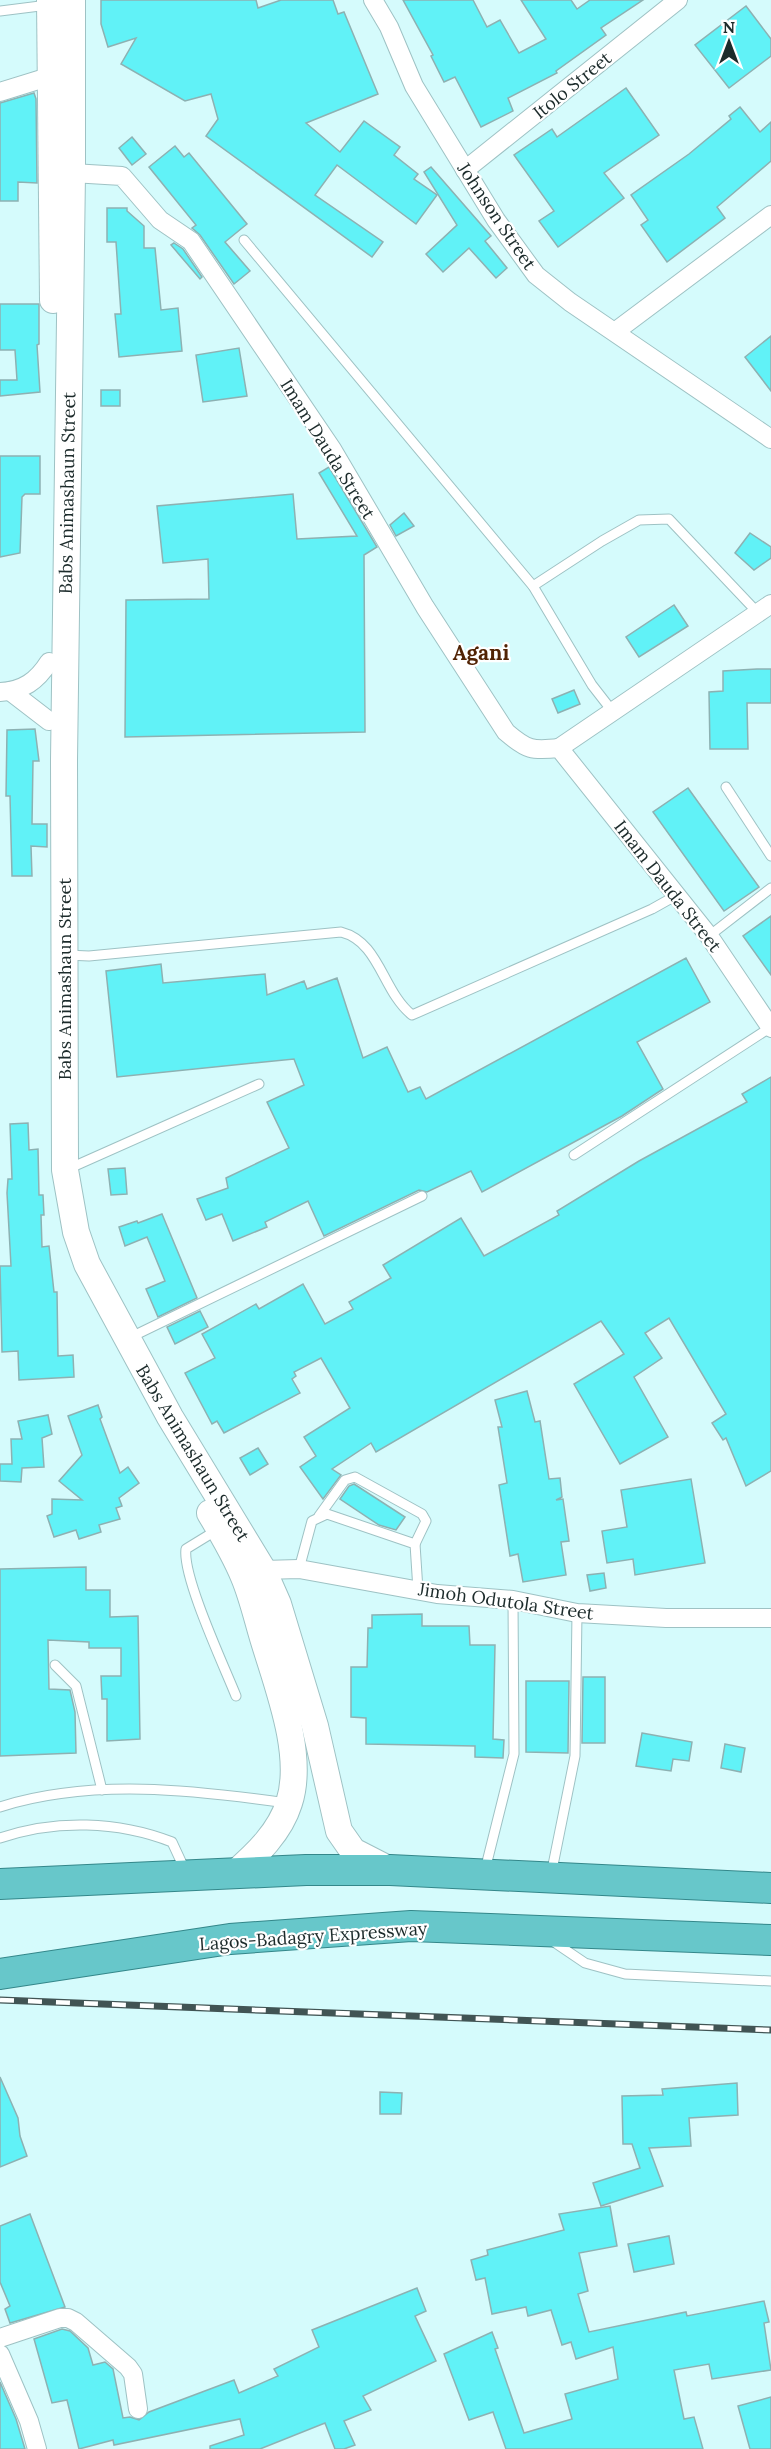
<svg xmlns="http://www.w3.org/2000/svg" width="771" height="2449" viewBox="0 0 771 2449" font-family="Lora,serif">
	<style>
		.building { fill: #61f2f7; stroke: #8db1b2; stroke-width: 1.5 }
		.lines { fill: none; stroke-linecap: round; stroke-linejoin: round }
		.service-casing { stroke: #9ec2c4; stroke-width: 11 }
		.minor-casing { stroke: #9ec2c4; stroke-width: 20 }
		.secondary-casing { stroke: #9ec2c4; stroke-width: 28 }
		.trunk-casing { stroke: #34878a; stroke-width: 32 }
		.service { stroke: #fff; stroke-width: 9 }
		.minor { stroke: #fff; stroke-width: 18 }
		.secondary { stroke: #fff; stroke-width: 26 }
		.trunk { stroke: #67c7ca; stroke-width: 30 }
		.rail-casing { stroke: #415454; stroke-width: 7 }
		.rail { stroke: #fff; stroke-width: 4.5; stroke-dasharray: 14; stroke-linecap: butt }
		.labels { text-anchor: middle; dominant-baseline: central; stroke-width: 4.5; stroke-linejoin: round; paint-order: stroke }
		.street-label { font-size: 18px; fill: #1c2b2b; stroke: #fff }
		.quarter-label { font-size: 21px; font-weight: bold; fill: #512304; stroke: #fff }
	</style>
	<rect width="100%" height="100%" fill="#d5fbfc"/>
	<!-- building -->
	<g class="building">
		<path d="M101,0H256L258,8L281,0H333L338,14L344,12L378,94L306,123L340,152L364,121L400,147L394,155L418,174L414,179L437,195L416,224L337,165L315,195L383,242L372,257L206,136L218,119L211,94L185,101L121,64L136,38L108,47L101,24Z"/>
		<path d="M403,0H473L487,27L500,20L519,53L546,39L521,0H571L577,9L590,0H643L601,28L606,35L556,71L557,73L508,98L513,111L481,127L455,77L444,82L431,56L433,55Z"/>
		<path d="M746,6L771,39V56L729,88L695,45Z"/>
		<path d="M626,88L659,135L604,173L624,198L558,247L539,221L554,211L514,155L552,129L557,137Z"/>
		<path d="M34,93L36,99L37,183L18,182V201H0V103Z"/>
		<path d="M740,107L760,132L771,122V161L717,207L725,218L667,262L641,225L648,220L631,195L689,154L731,119L729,116Z"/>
		<path d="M132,137L146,154L132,165L119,148Z"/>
		<path d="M175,146L184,157L189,153L247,224L225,242L250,271L234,284L200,235L192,228L196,225L149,167Z"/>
		<path d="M431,167L491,236L485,241L507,268L496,278L469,248L443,272L426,254L457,225L424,172Z"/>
		<path d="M107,208H127V211L144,226V248H155L161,310L178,308L182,351L119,357L115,314H121L116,242H107Z"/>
		<path d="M174,243L183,249L202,277L200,279L171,245Z"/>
		<path d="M0,304H39V344L37,345L40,392L0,396V380H17L15,350H0Z"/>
		<path d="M771,336V391L745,357Z"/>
		<path d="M239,348L247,396L203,402L196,355Z"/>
		<rect x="101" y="390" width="19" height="16"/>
		<path d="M0,456H40V494H25L22,497L20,553L0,557Z"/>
		<path d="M329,467L377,547L364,555L365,732L125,737L126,600L209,599L208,559L163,563L157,506L293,494L297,539L357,536L319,473Z"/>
		<path d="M404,513L414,526L396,536L390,525Z"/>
		<path d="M750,533L771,547V558L754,570L735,553Z"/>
		<path d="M674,605L688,626L639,657L626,637Z"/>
		<path d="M757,669H771V703H747L748,749H710L709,692L723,691V671Z"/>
		<path d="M574,690L580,704L558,713L552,699Z"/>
		<path d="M35,729L39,761H33L32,824H47V847L31,846L32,876H12L10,796H6L7,730Z"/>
		<path d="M688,788L759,887L724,911L653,812Z"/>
		<path d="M771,916V975L743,936Z"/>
		<path d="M686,958L710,1002L637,1042L663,1089L622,1116L482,1192L471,1171L427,1192L419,1190L324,1236L308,1201L265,1222L267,1227L233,1241L222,1214L206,1220L197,1199L228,1188L226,1178L289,1148L267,1102L304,1085L294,1059L117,1077L106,971L161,964L163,983L265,974L267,995L304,981L307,989L337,978L363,1058L387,1047L408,1092L420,1087L426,1099Z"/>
		<path d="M771,1077V1471L746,1486L726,1438L723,1440L712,1423L726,1414L669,1318L645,1333L662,1358L634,1377L668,1437L620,1464L574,1384L624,1354L601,1321L376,1452L371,1443L332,1469L341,1475L323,1499L300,1467L316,1456L304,1437L350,1408L321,1358L294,1372L296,1376L292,1379L300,1393L224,1433L217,1421L212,1424L185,1373L215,1358L202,1334L256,1304L259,1309L303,1284L325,1324L353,1309L349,1302L391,1278L383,1265L461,1218L484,1256L559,1215L557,1211L639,1161L747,1102L742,1094Z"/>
		<path d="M28,1123L29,1150L38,1149L39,1195H43L44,1215H41L42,1247L49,1246L54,1292H57L58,1356L73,1355L74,1377L19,1380L18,1351L2,1352L0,1266H11L7,1193L8,1179H12L10,1124Z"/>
		<path d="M125,1168L127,1194L111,1195L108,1169Z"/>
		<path d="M162,1214L197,1298L158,1317L146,1289L165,1281L147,1237L125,1246L119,1227L137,1221L138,1223Z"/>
		<path d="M200,1311L208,1327L175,1344L167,1327Z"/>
		<path d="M527,1391L535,1422L540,1421L549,1479L560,1478L562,1497L556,1500L563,1499L569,1541L561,1542L566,1575L523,1582L518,1554L510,1556L499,1485L507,1483L498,1427H502L495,1400Z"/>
		<path d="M98,1405L102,1417L100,1419L120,1473L128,1467L139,1483L119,1498L122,1506L116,1508L120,1519L99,1525L101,1532L79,1539L76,1530L54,1537L47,1516L52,1514V1499L82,1500L59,1481L82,1455L68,1416Z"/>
		<path d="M48,1415L52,1434L42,1438L44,1467L22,1468L21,1482L0,1481V1464H12L11,1439H22L18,1421Z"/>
		<path d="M258,1448L268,1464L250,1475L240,1458Z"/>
		<path d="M691,1479L705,1563L635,1575L633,1559L607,1563L602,1531L627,1527L621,1490Z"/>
		<path d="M354,1484L405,1517L396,1530L379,1525L340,1499L349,1486Z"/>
		<path d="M86,1567V1590H110V1617L138,1616L140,1739L107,1741V1699H102L101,1676H121V1648H89V1642L48,1640L49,1689L70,1690L75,1712L76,1753L0,1756V1569Z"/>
		<path d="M604,1573L606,1588L590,1591L587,1575Z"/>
		<path d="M422,1614V1626H469L470,1645H495L493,1739L504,1740L503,1758L475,1757V1746L366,1744V1718L351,1717V1667H367L368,1628H372V1615Z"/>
		<path d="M583,1677H605V1743H582Z"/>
		<path d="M526,1681H569L568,1753L526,1752Z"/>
		<path d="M642,1733L692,1742L689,1761L673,1759L671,1771L636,1766Z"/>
		<path d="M725,1744L745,1748L741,1772L721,1768Z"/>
		<path d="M0,2077L18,2118L20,2136L27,2156L0,2167Z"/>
		<path d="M737,2083L738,2115L689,2118L691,2146L649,2148L663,2186L601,2206L593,2183L640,2168L632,2144H623L622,2096L663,2095L662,2089Z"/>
		<path d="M380,2092L402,2093L401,2114H380Z"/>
		<path d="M610,2206L617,2246L579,2253L588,2291L578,2294L589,2332L686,2312L687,2316L764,2301L769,2322L764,2323L771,2370L712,2379L709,2364L674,2370L684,2419L694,2417L703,2449H506L493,2412L469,2420L444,2354L492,2332L498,2348L495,2349L524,2433L572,2419L565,2394L618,2379L613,2347L576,2359L571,2342L562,2345L551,2310L528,2316L526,2307L492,2314L485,2278L476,2280L471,2260L488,2255L487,2250L564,2230L559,2214Z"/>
		<path d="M30,2214L65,2307L10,2323L5,2309L10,2306L0,2282V2226Z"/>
		<path d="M669,2236L674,2264L634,2272L628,2244Z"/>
		<path d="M417,2288L426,2311L415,2316L436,2361L363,2396L371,2410L344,2421L355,2445L344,2449H335L325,2423L260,2449H210V2446L244,2435L240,2419L114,2445L113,2440L79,2449L67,2400L52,2403L34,2339L62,2329L70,2331L88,2348L93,2365L105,2362L113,2369L123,2418L130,2417L139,2420L149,2412L234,2380L239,2393L278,2376L274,2369L319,2347L312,2330Z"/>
		<path d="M0,2382L16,2419L25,2449H0Z"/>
		<path d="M771,2397V2449H750L738,2406Z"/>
	</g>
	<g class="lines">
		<!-- service casing -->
		<g class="service-casing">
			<g id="service">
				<path d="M0,11L48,5"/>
				<path d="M244,240L533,586L592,685L613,712"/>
				<path d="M533,586L602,541L639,520L669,519L758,613"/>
				<path d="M726,787L771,856"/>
				<path d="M709,936L771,888"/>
				<path d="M67,955L89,956L341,932C380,942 382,991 412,1015L652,909L677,895"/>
				<path d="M574,1155L771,1027"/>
				<path d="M68,1169L259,1084"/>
				<path d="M129,1338L422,1196"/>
				<path d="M319,1516L345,1480L355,1477L422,1514L426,1521L415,1544"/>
				<path d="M217,1530L186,1549C182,1576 224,1666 236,1696"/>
				<path d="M299,1569L312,1521L327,1514L415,1544L418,1590"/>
				<path d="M55,1665L76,1686L102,1790"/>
				<path d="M0,1807C91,1778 194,1790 287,1803"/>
				<path d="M0,1838C56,1819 118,1821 172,1842L185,1870"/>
				<path d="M485,1870L514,1754L513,1600"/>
				<path d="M551,1875L575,1756L577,1613"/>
				<path d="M551,1940L585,1963L625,1974L771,1981"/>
			</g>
		</g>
		<!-- minor casing -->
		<g class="minor-casing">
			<g id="minor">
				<path d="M373,0L389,27L414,86L496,220L536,275L570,302L771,439"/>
				<path d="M0,92L61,73"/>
				<path d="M465,170L678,0"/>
				<path d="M72,173L122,176L160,220L191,241L332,449L425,607L506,732C527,750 532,751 559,748L709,936L771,1028"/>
				<path d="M616,331L771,215"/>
				<path d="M10,691L49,721"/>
				<path d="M0,692C23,691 37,681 49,662"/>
				<path d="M559,748L771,604"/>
				<path d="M252,1574L263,1570L299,1569L437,1594L513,1600L577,1613L666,1618H771"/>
				<path d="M0,2338L60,2318H68L76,2322L128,2367L133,2374L138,2409"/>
				<path d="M0,2354L29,2421L37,2449"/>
			</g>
		</g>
		<!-- secondary casing -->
		<g class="secondary-casing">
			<g id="secondary">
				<path d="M50,0L53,300"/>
				<path d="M72,0V173L64,760L65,1170L76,1232L87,1264L170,1417L263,1570L278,1604L315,1726L339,1831L353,1851L390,1870"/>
				<path d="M210,1513C222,1533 235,1555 244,1577C252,1596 257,1618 263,1638C277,1685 305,1755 289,1803C280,1832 257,1854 234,1874"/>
			</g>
		</g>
		<!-- trunk casing -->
		<g class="trunk-casing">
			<g id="trunk">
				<path d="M0,1884L306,1870H390L771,1888"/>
				<path d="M0,1974L230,1939L411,1926L771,1940"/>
			</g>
		</g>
		<!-- service -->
		<use href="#service" class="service"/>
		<!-- minor -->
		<use href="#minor" class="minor"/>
		<!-- secondary -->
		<use href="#secondary" class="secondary"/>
		<!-- trunk -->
		<use href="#trunk" class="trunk"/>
		<!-- rail casing -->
		<g class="rail-casing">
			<path id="rail" d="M0,2000L771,2030"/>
		</g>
		<!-- rail -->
		<use href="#rail" class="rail"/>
	</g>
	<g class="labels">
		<!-- street labels -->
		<g class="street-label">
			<text transform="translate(572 85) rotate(-39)">Itolo Street</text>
			<text transform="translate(497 216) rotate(56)">Johnson Street</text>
			<text transform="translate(328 449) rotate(58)">Imam Dauda Street</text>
			<text transform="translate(67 493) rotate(-89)">Babs Animashaun Street</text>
			<text transform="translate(668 886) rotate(52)">Imam Dauda Street</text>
			<text transform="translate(64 979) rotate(-90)">Babs Animashaun Street</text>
			<text transform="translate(193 1453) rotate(59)">Babs Animashaun Street</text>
			<text transform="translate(506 1601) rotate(8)">Jimoh Odutola Street</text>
			<text transform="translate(313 1936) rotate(-4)">Lagos-Badagry Expressway</text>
		</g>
		<!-- quarter labels -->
		<g class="quarter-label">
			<text x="481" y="652">Agani</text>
		</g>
	</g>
	<!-- north arrow -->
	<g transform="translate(729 42)" stroke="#ffffff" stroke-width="4.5" paint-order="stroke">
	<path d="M0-4.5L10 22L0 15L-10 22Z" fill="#1c2b2b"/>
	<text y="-9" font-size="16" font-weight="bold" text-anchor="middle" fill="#1c2b2b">N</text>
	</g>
</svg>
